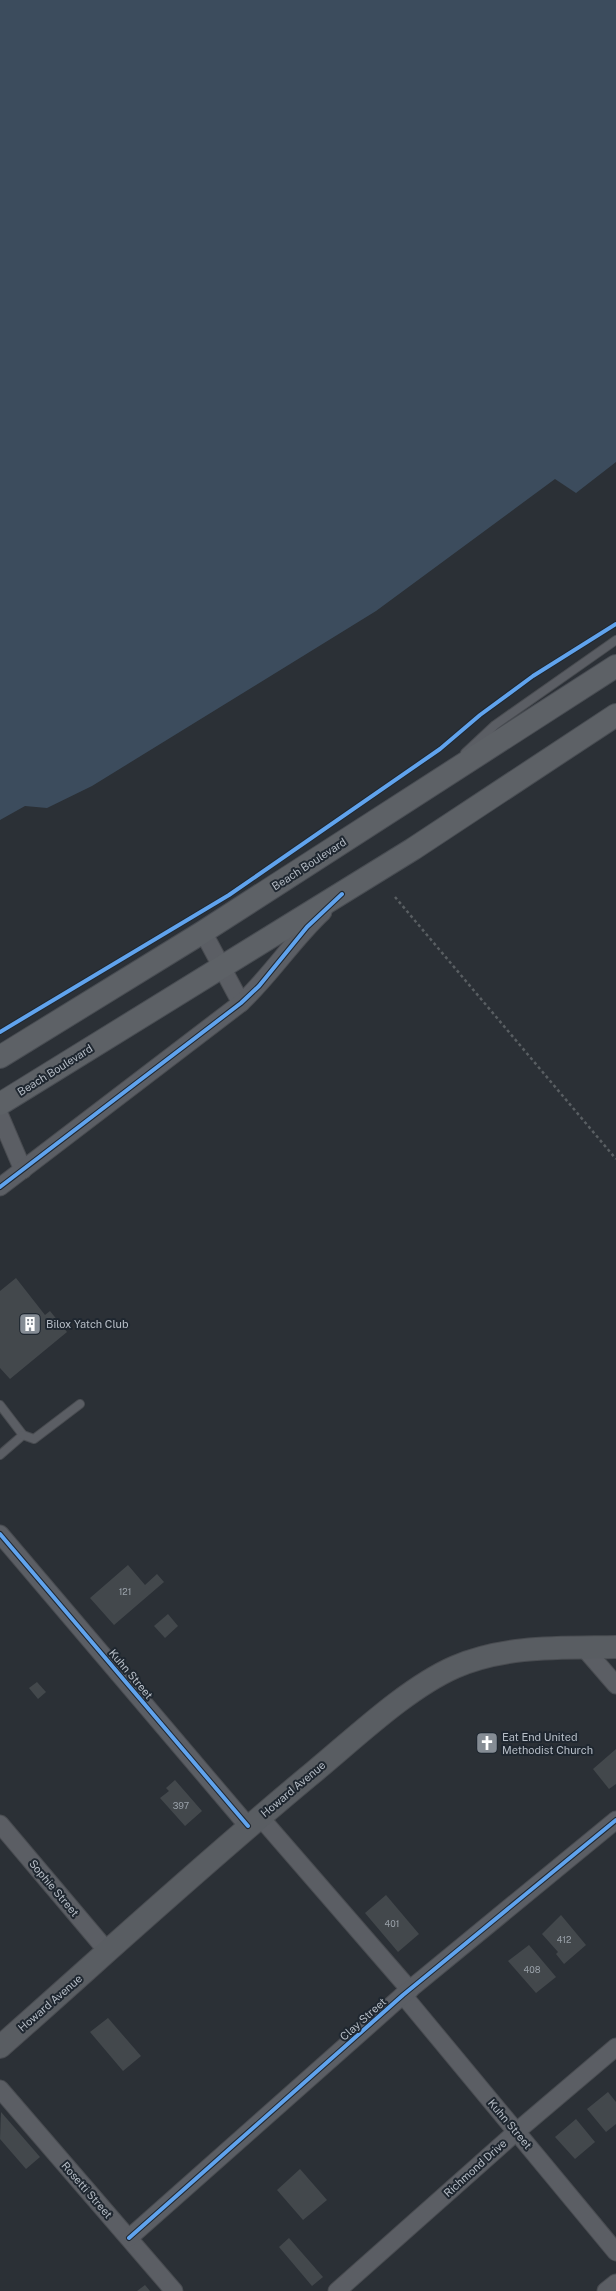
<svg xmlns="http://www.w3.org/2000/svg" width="616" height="2291" viewBox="0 0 616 2291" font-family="'Public Sans',sans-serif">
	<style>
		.water { fill: #3c4c5d }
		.building { fill: #43484c }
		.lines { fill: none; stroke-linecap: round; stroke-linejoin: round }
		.service-casing { stroke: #494c51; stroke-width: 10 }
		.minor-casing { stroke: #494c51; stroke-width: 19 }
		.secondary-casing { stroke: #494c51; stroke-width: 24 }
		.primary-casing { stroke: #494d53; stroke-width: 24 }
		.path { stroke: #595e62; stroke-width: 2.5; stroke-dasharray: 3 3; stroke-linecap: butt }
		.service { stroke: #5b5e64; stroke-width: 8 }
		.minor { stroke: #5b5e64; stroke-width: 17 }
		.secondary { stroke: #595d62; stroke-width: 22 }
		.primary { stroke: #5d6166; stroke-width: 22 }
		.cycleway-casing { stroke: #1f2730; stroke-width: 6 }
		.cycleway { stroke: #60a3ed; stroke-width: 4 }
		.labels { text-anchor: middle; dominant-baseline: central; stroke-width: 4; stroke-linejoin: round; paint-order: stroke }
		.number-label { font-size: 9px; fill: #99a0a8 }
		.street-label { font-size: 11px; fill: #b6bdc6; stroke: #1f2730 }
		.poi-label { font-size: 11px; fill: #b6bdc6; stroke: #1f2730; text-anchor: start }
	</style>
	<rect width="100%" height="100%" fill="#2b3036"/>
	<!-- water -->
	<path class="water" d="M0,0H616V462L576,493L555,479L376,611L92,786L47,808L25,806L0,820Z"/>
	<!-- building -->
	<g class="building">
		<path d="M16,1278L45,1315L50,1311L67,1332L10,1379L0,1368V1291Z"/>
		<path d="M128,1565L145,1585L157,1574L164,1582L114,1625L90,1598Z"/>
		<path d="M168,1614L178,1626L165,1638L154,1626Z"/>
		<path d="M37,1682L46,1692L38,1699L29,1688Z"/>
		<path d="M616,1749V1784L609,1789L593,1769Z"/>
		<path d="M175,1780L202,1811L185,1826L160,1798L169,1791L166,1788Z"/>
		<path d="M386,1895L419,1934L398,1952L365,1913Z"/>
		<path d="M561,1915L586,1945L564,1964L556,1954L558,1952L542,1934Z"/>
		<path d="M529,1945L556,1977L536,1993L508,1961Z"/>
		<path d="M108,2018L141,2056L123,2071L90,2032Z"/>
		<path d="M608,2092L616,2102V2124L606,2132L587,2109Z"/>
		<path d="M1,2112L40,2157L26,2169L0,2139Z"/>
		<path d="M576,2119L595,2142L575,2159L555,2137Z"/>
		<path d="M300,2169L327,2200L303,2220L277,2190Z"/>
		<path d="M289,2238L323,2277L312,2286L279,2247Z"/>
		<path d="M145,2285L150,2291H137Z"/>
	</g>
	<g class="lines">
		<!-- service casing -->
		<g class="service-casing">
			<g id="service">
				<path d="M465,753L495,725L616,640"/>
				<path d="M0,1405L23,1435L0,1455"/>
				<path d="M23,1435L34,1439L80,1404"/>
			</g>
		</g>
		<!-- minor casing -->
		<g class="minor-casing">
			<g id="minor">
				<path d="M203,932L241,1003"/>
				<path d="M0,1116L23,1170"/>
				<path d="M0,1187L241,1003C271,975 293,940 323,912"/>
				<path d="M0,1534L248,1826"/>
				<path d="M584,1648L616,1685"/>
				<path d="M260,1817L410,1990"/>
				<path d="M0,1824L108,1952"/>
				<path d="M403,1995L616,2252"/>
				<path d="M0,2089L174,2291"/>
				<path d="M129,2238L403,1995L616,1820"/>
				<path d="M337,2291L516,2132L616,2047"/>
				<path d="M606,2291L616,2283"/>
			</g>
		</g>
		<!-- secondary casing -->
		<g class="secondary-casing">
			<path id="secondary" d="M0,2047C104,1955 207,1860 315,1771C355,1738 407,1688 455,1667C506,1645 562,1648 616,1647"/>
		</g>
		<!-- primary casing -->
		<g class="primary-casing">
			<g id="primary">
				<path d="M0,1057L203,932L616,666"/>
				<path d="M0,1104L413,849L616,715"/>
			</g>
		</g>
		<!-- path -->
		<path class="path" d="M395,897L616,1159"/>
		<!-- service -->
		<use href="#service" class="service"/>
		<!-- minor -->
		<use href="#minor" class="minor"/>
		<!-- secondary -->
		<use href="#secondary" class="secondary"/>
		<!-- primary -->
		<use href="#primary" class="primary"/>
		<!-- cycleway casing -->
		<g class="cycleway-casing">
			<g id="cycleway">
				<path d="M0,1032L229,895L440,749L480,715L533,676L616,624"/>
				<path d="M0,1187L241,1003L259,986L307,927L342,894"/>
				<path d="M0,1534L248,1826"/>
				<path d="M129,2238L403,1995L616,1820"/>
			</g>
		</g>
		<!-- cycleway -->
		<use href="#cycleway" class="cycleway"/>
	</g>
	<!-- icons -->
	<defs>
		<g id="building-square" transform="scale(1.15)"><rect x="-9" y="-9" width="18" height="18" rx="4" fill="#858c94" stroke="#1f2730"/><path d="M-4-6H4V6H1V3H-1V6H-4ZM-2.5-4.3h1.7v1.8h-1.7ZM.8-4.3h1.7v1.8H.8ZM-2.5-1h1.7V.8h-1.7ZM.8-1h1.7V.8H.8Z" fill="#fff"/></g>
		<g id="church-square" transform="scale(1.15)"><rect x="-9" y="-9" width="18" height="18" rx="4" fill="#858c94" stroke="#1f2730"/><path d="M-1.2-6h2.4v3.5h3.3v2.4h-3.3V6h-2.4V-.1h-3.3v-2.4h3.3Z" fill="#fff"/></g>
	</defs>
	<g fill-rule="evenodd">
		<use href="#building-square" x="30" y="1324"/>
		<use href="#church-square" x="487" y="1743"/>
	</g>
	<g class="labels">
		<!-- number labels -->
		<g class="number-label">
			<text x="125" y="1591">121</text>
			<text x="181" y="1805">397</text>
			<text x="392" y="1923">401</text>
			<text x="564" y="1939">412</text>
			<text x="532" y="1969">408</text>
		</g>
		<!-- street labels -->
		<g class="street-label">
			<text transform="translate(309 864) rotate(-33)">Beach Boulevard</text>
			<text transform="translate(55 1070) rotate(-32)">Beach Boulevard</text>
			<text transform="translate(131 1674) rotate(50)">Kuhn Street</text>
			<text transform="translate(293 1789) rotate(-40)">Howard Avenue</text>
			<text transform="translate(54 1888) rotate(50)">Sophie Street</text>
			<text transform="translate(50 2003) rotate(-41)">Howard Avenue</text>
			<text transform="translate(363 2019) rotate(-42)">Clay Street</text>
			<text transform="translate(510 2124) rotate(50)">Kuhn Street</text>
			<text transform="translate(475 2168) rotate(-42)">Richmond Drive</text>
			<text transform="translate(87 2190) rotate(49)">Rosetti Street</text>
		</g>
		<!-- poi labels -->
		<g class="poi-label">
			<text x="46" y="1324">Bilox Yatch Club</text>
			<text x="502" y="1737">Eat End United<tspan x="502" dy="13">Methodist Church</tspan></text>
		</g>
	</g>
</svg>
